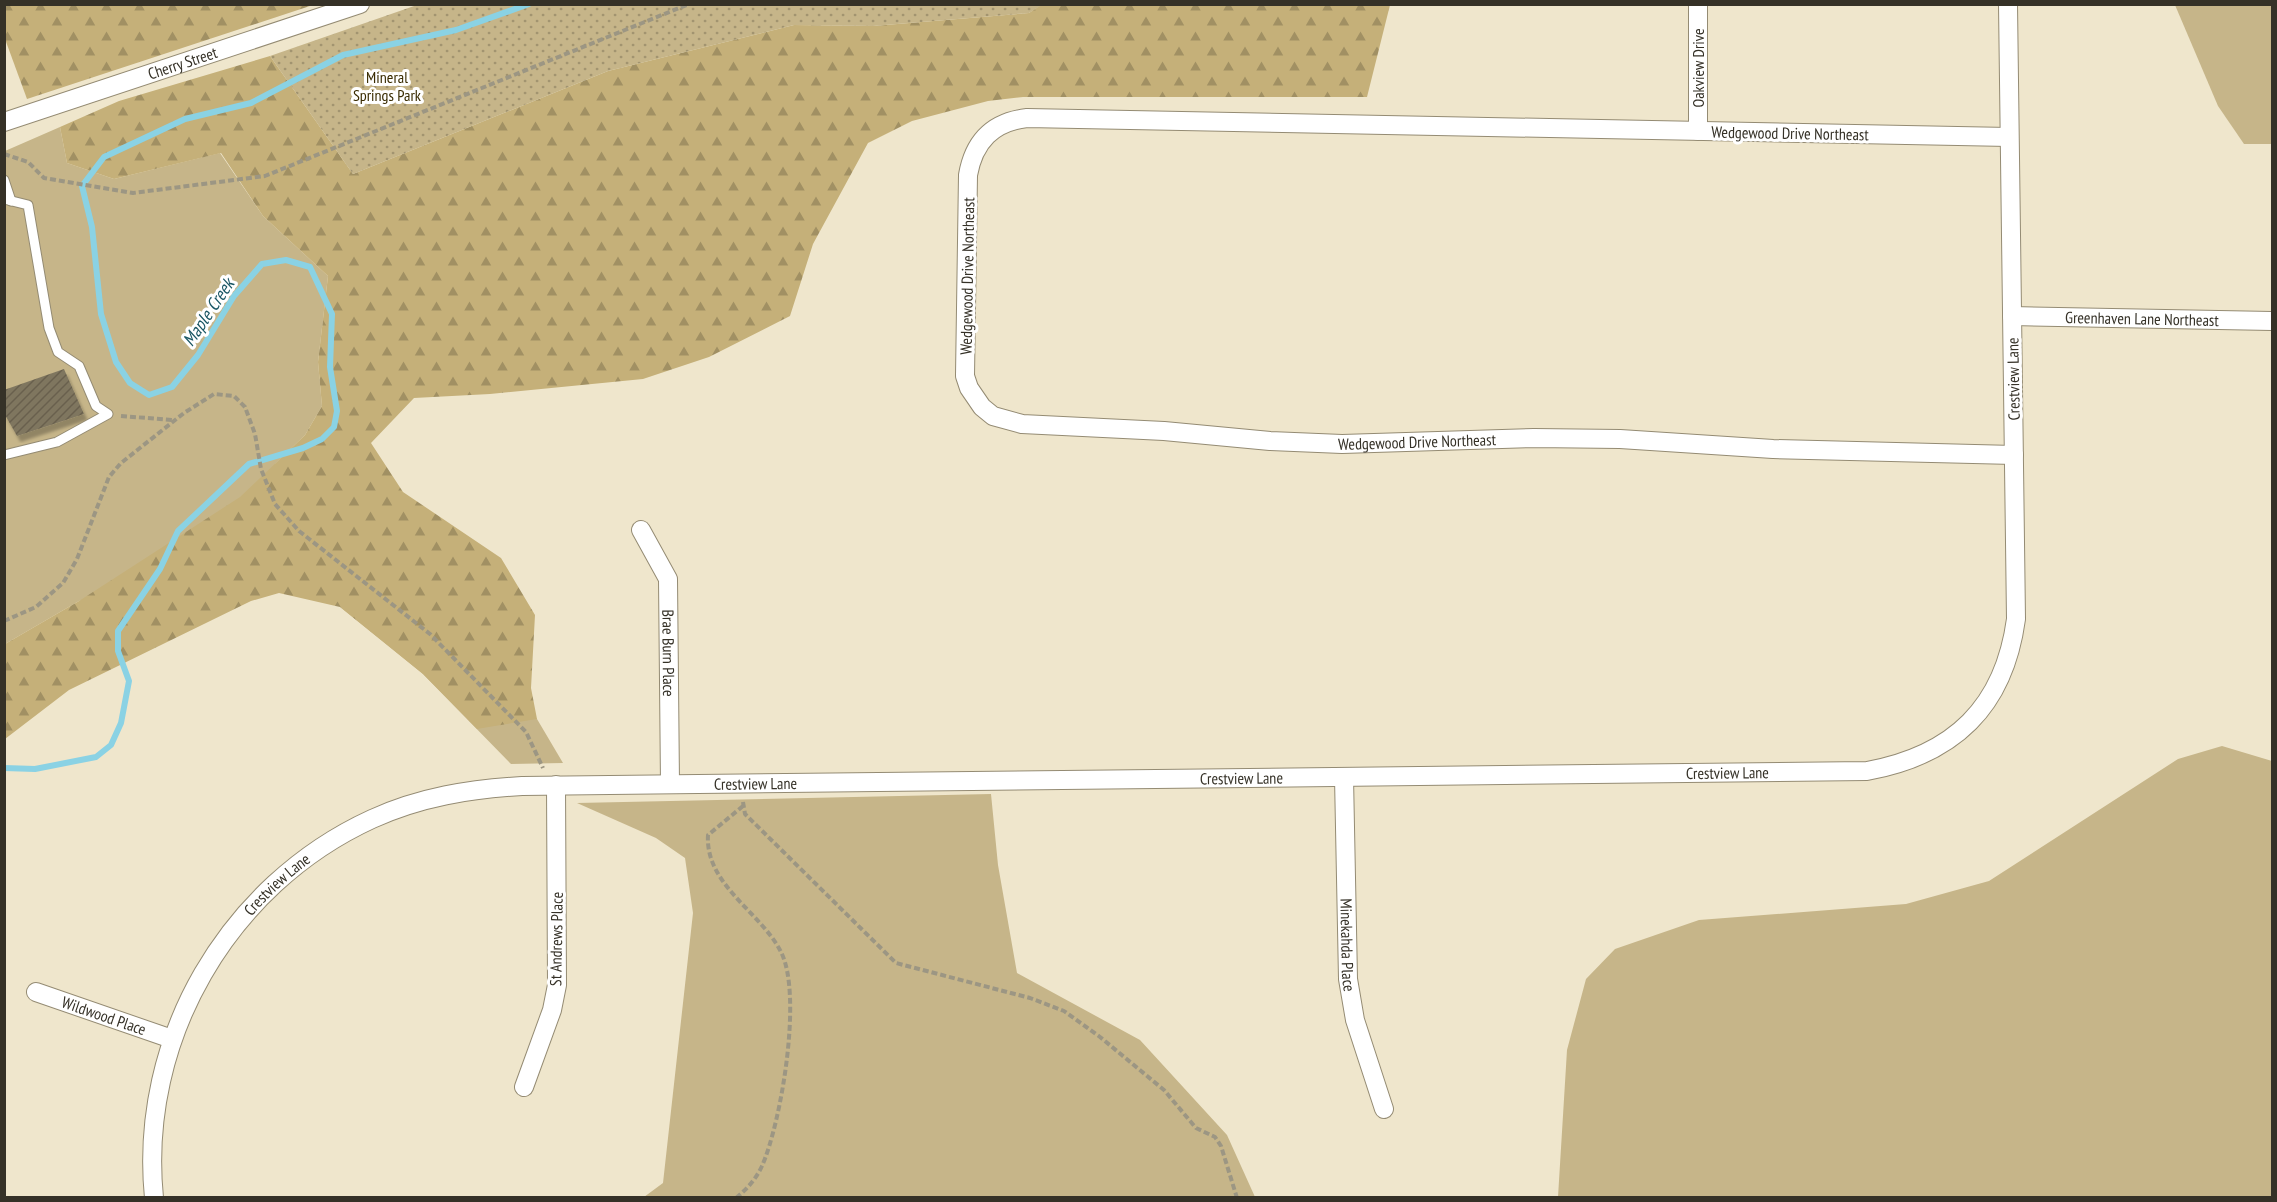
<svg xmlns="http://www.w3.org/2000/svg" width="2277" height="1202" viewBox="0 0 2277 1202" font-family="'PT Sans Narrow',sans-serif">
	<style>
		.grass { fill: #c6b589 }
		.forest { fill: url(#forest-firs) }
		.park { fill: url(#park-dots) }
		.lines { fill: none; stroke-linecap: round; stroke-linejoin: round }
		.stream { stroke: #8ad2e4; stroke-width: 6 }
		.building { fill: url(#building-hatch); filter: url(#shadow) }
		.lane-casing { stroke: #948b73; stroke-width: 11 }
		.street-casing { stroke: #948b73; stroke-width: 20 }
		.path { stroke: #9c9683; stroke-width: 4; stroke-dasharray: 6 3; stroke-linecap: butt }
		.lane { stroke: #fff; stroke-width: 9 }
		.street { stroke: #fff; stroke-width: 18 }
		.labels { text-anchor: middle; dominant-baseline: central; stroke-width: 6; stroke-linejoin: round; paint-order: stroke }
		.street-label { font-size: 16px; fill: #353127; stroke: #fff }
		.park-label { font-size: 16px; fill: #392b00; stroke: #fff }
		.water-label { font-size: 18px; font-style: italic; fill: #1a5663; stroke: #fff }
	</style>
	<defs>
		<pattern id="forest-firs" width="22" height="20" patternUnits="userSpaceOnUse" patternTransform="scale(1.5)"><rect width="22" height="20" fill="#c5b079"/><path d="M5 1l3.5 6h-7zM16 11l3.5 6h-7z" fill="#a19063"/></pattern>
		<pattern id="park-dots" width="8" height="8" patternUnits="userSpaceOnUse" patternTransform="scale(1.5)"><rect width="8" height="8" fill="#c6b589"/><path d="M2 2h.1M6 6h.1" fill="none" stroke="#a29470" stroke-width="1.8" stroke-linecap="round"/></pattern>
		<pattern id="building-hatch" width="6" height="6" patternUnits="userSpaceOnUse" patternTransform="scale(1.5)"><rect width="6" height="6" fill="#7f765f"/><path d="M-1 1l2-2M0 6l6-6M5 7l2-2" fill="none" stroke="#69614e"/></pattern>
		<filter id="shadow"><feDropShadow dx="3.5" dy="6" stdDeviation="1.5" flood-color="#0004"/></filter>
	</defs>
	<rect width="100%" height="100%" fill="#efe6cc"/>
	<!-- grass -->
	<g class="grass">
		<path d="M2175,5H2272V144H2244L2218,106Z"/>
		<path d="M60,127L67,163L114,179L220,153L263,216L328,276L318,362L322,406L305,435L275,464L467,641L537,719L563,763L511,764L423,674L344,610L278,549L79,601L5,644V151Z"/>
		<path d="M2222,746L2272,761V1197H1558L1567,1050L1586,979L1615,949L1699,920L1906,904L1989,881L2178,759Z"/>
		<path d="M991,794L998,865L1017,973L1140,1040L1227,1135L1255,1197H644L663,1183L693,913L685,858L656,838L577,803Z"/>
	</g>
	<!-- forest -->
	<g class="forest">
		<path d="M5,4H313V5L27,99L5,39Z"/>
		<path d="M1042,4L1390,5L1367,97H1023L988,101L912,121L868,143L813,244L790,316L709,357L643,379L490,394L414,398L371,443L403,492L501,558L535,615L531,688L537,719L477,729L423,674L340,607L279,593L251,601L69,690L5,739V644L79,601L240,497L305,435L322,406L318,362L328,276L263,216L221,153L114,179L67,163L60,127L119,101L270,56L353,174L608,71L794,25L873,26L1029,13Z"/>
	</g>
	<!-- park -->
	<path class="park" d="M417,5V4L1042,5L1029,13L873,26L794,25L608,71L353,174L270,56Z"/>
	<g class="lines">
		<!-- stream -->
		<path class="stream" d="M4,768L35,769L96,757L111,745L121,723L129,681L118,651V631L160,569L178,531L249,464L303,448L322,439L334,427L337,411L330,367L332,314L310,267L286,260L262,264L234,296L198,355L172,387L149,395L130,383L116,362L101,314L92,227L82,186L104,157L185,119L251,103L343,55L456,30L529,4"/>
	</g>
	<!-- building -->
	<path class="building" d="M64,369L84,414L17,436L4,413V390Z"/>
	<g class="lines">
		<!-- lane casing -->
		<g class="lane-casing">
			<g id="lane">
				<path d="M4,180L11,201"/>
				<path d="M4,199L28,205L49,328L58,352L79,366L96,406L108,414L57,442L4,455"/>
			</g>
		</g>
		<!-- street casing -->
		<g class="street-casing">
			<g id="street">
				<path d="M1698,4V131"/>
				<path id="s1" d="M4,122L360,4"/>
				<path id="s2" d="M2009,137L1027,118C993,122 974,141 968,175L965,376L969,388L982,407L993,416L1022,424L1164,431L1270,441L1342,444L1534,438L1620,439L1773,449L2014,455"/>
				<path id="s3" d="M2012,316L2272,321"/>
				<path id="s4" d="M641,530L668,579L670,784"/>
				<path id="s5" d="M1344,777L1348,979L1355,1020L1384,1109"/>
				<path id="s6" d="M36,992L172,1039"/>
				<path d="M524,1087L552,1010L557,985L556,785"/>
				<path id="s7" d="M154,1198C138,1039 228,885 372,819C420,797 470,789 522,786L1867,771C1954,755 2004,707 2016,619L2008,4"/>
			</g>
		</g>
		<!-- path -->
		<g class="path">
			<path d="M4,154L28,162L44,178L133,193L265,176L689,4"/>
			<path d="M121,416L173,420"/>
			<path d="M4,621L36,607L63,583L77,559L109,477L121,463L184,413L214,394L234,396L245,407L255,434L261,469L275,504L299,531L430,634L526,732L543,768"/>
			<path d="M743,802L745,814L896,963L1030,998L1064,1011L1100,1037L1164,1090L1196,1128L1215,1137L1221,1146L1237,1198"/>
			<path d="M736,1198C747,1189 756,1179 762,1166C781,1123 803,995 781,952C761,912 705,885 708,835L743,806"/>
		</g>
		<!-- lane -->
		<use href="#lane" class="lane"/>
		<!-- street -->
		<use href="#street" class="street"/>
	</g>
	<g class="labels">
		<!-- street labels -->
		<g class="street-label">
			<text stroke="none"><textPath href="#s1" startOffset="188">Cherry Street</textPath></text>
			<text transform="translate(1698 68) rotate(-90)">Oakview Drive</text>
			<text transform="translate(1790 133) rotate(1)">Wedgewood Drive Northeast</text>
			<text transform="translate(967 276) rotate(-89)">Wedgewood Drive Northeast</text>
			<text stroke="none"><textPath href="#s3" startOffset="130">Greenhaven Lane Northeast</textPath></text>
			<text transform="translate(2013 379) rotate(-91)">Crestview Lane</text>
			<text stroke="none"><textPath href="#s2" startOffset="1748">Wedgewood Drive Northeast</textPath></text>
			<text stroke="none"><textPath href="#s4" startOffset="130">Brae Burn Place</textPath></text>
			<text stroke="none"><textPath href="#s7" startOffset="1826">Crestview Lane</textPath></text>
			<text stroke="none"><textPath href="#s7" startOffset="1340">Crestview Lane</textPath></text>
			<text stroke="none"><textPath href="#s7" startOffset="854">Crestview Lane</textPath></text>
			<text stroke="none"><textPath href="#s7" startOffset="350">Crestview Lane</textPath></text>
			<text transform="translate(556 939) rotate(-89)">St Andrews Place</text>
			<text stroke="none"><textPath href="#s5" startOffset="168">Minekahda Place</textPath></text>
			<text stroke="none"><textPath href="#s6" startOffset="72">Wildwood Place</textPath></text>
		</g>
		<!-- park labels -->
		<g class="park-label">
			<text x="387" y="77">Mineral<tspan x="387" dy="18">Springs Park</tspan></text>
		</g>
		<!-- water labels -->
		<g class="water-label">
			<text transform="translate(208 312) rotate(-56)">Maple Creek</text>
		</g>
	</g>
	<!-- border -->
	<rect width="2277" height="1202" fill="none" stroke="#353127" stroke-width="12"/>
</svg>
